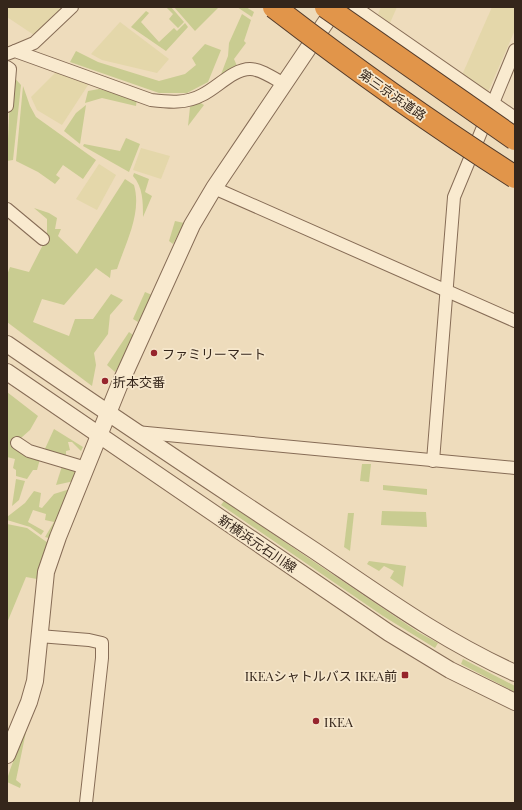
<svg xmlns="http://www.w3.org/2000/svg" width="522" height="810" viewBox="0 0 522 810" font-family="'Playfair Display','Noto Sans JP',serif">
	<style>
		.farmland { fill: #e4d7aa }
		.green { fill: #c9cc91 }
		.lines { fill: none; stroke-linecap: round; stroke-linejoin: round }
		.minor-casing { stroke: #866c56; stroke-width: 14 }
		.tertiary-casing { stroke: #866c56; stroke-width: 18 }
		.minor { stroke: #f9eacf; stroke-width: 12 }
		.tertiary { stroke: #f9eacf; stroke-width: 16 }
		.motorway-bridge-casing { stroke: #533b2b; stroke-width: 24; stroke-linecap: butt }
		.motorway-bridge { stroke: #e1954a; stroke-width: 22 }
		.poi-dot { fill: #96252d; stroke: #f6e7cc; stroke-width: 1.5 }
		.labels { text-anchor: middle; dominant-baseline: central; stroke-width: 3.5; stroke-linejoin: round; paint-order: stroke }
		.street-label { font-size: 13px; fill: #35261b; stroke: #f6e7cc }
		.poi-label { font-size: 13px; fill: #35261b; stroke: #f6e7cc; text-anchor: start }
	</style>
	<rect width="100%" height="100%" fill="#eedcbc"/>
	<!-- farmland -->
	<g class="farmland">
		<path d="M7,7H67L34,35L7,17Z"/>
		<path d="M381,7H397L390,23L378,14Z"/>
		<path d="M492,7H515V30L488,92L462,75Z"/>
		<path d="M120,22L169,59L157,73L102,60L91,54Z"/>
		<path d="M58,70L90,82L62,125L37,110L31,97Z"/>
		<path d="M141,148L170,156L161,179L133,170Z"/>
		<path d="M99,164L116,175L97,210L76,199Z"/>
	</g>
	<!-- green -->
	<g class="green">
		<path d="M166,7H171L184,22L178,28L169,19L173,14Z"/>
		<path d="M174,7H226L218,8L195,31Z"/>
		<path d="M237,7H246L254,12L252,17Z"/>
		<path d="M146,11L149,13L141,22L159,42L174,28L177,31L185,23L188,27L166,51L131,27Z"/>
		<path d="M242,14L251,20L244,41L246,43L234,59L237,66L220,77L228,56L229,43Z"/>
		<path d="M205,44L221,50L208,82L187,93H159L70,62L76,51L98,62L159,81L185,74L196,65L192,58Z"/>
		<path d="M11,74L21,85L13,160L7,161Z"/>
		<path d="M23,86L30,106L36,117L96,160L83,179L63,165L56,175L60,178L55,184L38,172L16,161Z"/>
		<path d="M99,89L137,99L136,106L102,98L85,103L88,91Z"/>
		<path d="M199,102L204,105L188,126L190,107Z"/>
		<path d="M86,105L80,144L64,131L76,113Z"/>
		<path d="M126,138L140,144L129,172L83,146L84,144L120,151Z"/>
		<path d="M134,173L149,179L145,192L152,196L143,217C143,202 143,187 133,176Z"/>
		<path d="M125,179L134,185C142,213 126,242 117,269L111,270L110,278L96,268L64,305L42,299L33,322L69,336L75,319H93L111,294L123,300L110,315L108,334L94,353L96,365L92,386L7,322V275L10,267L29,272L47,237V219L34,208L49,213L57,218L55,229H61L58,236L77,254Z"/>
		<path d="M175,221L184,223L173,244L169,241Z"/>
		<path d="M145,292L152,295L138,322L133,319Z"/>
		<path d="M129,332L133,335L129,349L115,372L107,365Z"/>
		<path d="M7,392L38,416L30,430L13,445L40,459L37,470H33L27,479L16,476V470L13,468L15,459L7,457Z"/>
		<path d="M54,429L83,447L81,451L72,442H68L70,450L66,451V459L44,451Z"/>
		<path d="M362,464H371L369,482L360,481Z"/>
		<path d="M62,466L76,469L74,481L56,485Z"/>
		<path d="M16,479L25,481L19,500L12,506Z"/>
		<path d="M383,485L427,489V495L383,490Z"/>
		<path d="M70,489L52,539L45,537L54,522L45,520L46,514L33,510L28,522L44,531L41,535L30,527L7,520V517L25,503L34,491L41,493L39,507L42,508L54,494Z"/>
		<path d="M224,501L418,632L438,643L435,648L383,616L221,505Z"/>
		<path d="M382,511L426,512L427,527L381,525Z"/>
		<path d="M348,513H354L350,551L344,547Z"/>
		<path d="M7,524L27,528L48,543L37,579L26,577L7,623Z"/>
		<path d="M369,561L406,566L403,587L390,578L394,571L384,566L379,571L367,564Z"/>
		<path d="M463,659L515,686V692L461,664Z"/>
		<path d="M27,727L16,780L21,784L20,788L7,782C7,773 23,739 27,727Z"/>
	</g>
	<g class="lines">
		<!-- minor casing -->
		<g class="minor-casing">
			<g id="minor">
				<path d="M355,7L515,118"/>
				<path d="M15,51L34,43L72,7"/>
				<path d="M7,54L15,51L151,100C168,102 186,104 202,95C217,88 233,69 250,69C261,69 275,79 284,84"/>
				<path d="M7,67L10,69L7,106"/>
				<path d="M214,188L515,321"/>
				<path d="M7,209L43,239"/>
				<path d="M136,432L515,468"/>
				<path d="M17,443L29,451L86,468"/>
				<path d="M433,461L454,197L515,50"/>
				<path d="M39,636L89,640L102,643V658L86,803"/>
			</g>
		</g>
		<!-- tertiary casing -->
		<g class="tertiary-casing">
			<g id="tertiary">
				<path d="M7,344C109,414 212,483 315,551C380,595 443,641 515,673"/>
				<path d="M7,372L389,633L450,670L515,702"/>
				<path d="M7,755L29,702L35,681L46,572L58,537L119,386L192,225L214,188L336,7"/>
			</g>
		</g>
		<!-- minor -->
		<use href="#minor" class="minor"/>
		<!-- tertiary -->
		<use href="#tertiary" class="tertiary"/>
		<!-- motorway-bridge casing -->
		<g class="motorway-bridge-casing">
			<g id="motorway-bridge">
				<path d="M274,7C352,67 432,124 515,177"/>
				<path d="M326,7L515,139"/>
			</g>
		</g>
		<!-- motorway-bridge -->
		<use href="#motorway-bridge" class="motorway-bridge"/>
	</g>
	<!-- markers -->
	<g class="poi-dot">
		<circle cx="154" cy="353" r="4"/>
		<circle cx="105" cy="381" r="4"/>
		<rect x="401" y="671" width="8" height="8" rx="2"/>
		<circle cx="316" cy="721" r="4"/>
	</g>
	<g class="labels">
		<!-- street labels -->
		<g class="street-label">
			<text transform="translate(393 94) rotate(35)">第三京浜道路</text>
			<text transform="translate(258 543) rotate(34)">新横浜元石川線</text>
		</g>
		<!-- poi labels -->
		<g class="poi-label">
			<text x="162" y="353">ファミリーマート</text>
			<text x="113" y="381">折本交番</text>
			<text x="397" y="675" text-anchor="end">IKEAシャトルバス IKEA前</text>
			<text x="324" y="721">IKEA</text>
		</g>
	</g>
	<!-- border -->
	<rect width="522" height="810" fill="none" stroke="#35261b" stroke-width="16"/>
</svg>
